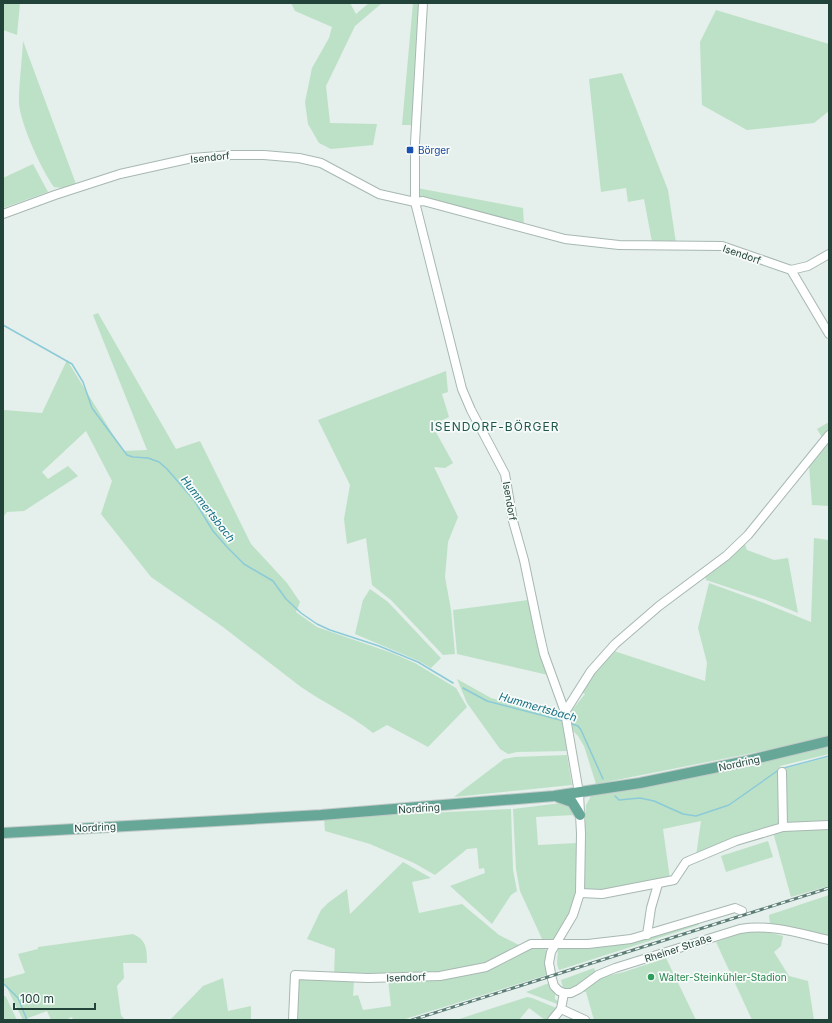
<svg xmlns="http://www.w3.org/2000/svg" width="832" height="1023" viewBox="0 0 832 1023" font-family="Inter,sans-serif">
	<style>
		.green { fill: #bde1c7 }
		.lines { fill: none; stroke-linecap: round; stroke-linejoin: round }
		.stream { stroke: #8bcad7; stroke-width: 1.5 }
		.minor-casing { stroke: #a7b8b2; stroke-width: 10 }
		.major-casing { stroke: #c1cac8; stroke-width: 12 }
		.minor { stroke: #fff; stroke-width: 8 }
		.major { stroke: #67a797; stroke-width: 10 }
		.rail-casing { stroke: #5d7e76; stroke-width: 3 }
		.rail { stroke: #f6fbf9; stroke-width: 1.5; stroke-dasharray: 4.5; stroke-linecap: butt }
		.transit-dot { fill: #1a4fb4; stroke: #f6fbf9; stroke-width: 1.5 }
		.leisure-dot { fill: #2e9e5b; stroke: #f6fbf9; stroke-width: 1.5 }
		.labels { text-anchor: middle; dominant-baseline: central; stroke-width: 3.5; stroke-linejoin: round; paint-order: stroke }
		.transit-label { font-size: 10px; fill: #164399; stroke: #f6fbf9; text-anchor: start }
		.street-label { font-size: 10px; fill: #22433a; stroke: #f6fbf9 }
		.leisure-label { font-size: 10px; fill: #27864d; stroke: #f6fbf9; text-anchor: start }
		.water-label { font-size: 11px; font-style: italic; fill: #187084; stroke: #f6fbf9 }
		.quarter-label { font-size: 12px; letter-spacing: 1px; fill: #1d5749; stroke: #f6fbf9 }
	</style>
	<rect width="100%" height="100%" fill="#e5efeb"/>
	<!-- green -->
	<g class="green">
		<path d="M3,3H20L17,35L3,30Z"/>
		<path d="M291,3H350L356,14L369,3H382L355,26L326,86L330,123L377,124L373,145L331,149L319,143L308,124L305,102L312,68L329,38L332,27L295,11Z"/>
		<path d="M413,3H421L413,125H402Z"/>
		<path d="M716,10L829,44V111L814,123L747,130L702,105L700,42Z"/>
		<path d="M23,41L76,184C69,187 62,189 54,187C42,171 20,123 19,103C19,82 22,62 23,41Z"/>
		<path d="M622,73L668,190L676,243L652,242L644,199L628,202L626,188L601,192L589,79Z"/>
		<path d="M33,164L48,192L3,208V178Z"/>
		<path d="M417,188L523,208L524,226L417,198Z"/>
		<path d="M98,313L176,449L200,441L251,544L287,583L300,602L296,612L317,627L392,653L415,663L456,688L467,707L428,747L387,725L373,733C351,715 324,703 301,687L223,627L151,577L101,514L112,481L86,431L42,472L48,479L68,466L78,476L24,511L7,512L3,517V412L4,410L42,413L67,360L123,451L147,450L93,315Z"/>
		<path d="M446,371L448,392L442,394L449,417L432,425L453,463L445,468L434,467L458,517L448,542L445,577L451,610L455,654L443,655L391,600L372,585L366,538L347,544L344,519L350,485L318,420Z"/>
		<path d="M829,422V506L812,505L809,465L826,444L817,429Z"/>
		<path d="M814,538L829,540V736L809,742L596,784L584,746L578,736L572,730L569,714L585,694L581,692L592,673L611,650L705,681L707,663L698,628L709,583L764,603L811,622Z"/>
		<path d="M744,542L747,550L774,560L788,558L798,613L766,600L706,580L705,576Z"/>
		<path d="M370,589L388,602L437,654L441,658L431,668L419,661L355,634L363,600Z"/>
		<path d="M528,600L535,637L548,675L457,654L453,610Z"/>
		<path d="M457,679L491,698L561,716L567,751L517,752L508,754L500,749L467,703Z"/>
		<path d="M829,744V754L780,766L781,825L696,856L701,821L663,829L670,879L602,892L582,891L586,805L591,796L664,784Z"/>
		<path d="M567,755L572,785L454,797L504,759L515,757Z"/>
		<path d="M829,757V823L785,826L783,769Z"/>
		<path d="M561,803L571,807L574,815L536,817L538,845L577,843C577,864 579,886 573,906C569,919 560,930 552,942L543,941L520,891L516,869L513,809Z"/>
		<path d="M511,809L513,870L517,891L511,895L492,924L450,886L485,873L484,868L479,869L477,848L467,849L435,875L414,863L370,844L325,831L324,818Z"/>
		<path d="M829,826V886L791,897L773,832Z"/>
		<path d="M768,841L773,857L726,872L721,856Z"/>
		<path d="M403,862L431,878L412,882L419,913L462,904L499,935L521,946L485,965L440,974L334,975L335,949L307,939L321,910L328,903L347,889L350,914Z"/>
		<path d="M829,895V936L770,924L769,915Z"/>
		<path d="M698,921L699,925L559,970L557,964L558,947L590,945Z"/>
		<path d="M751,932H768L783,936L781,946L774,952L789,976L808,981L814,1020H752L716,942L741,933Z"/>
		<path d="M133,934C147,940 147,950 147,963H123L124,978L117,986L121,1015L125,1020H73L72,1017L65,1020H51L47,1011L23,1020L3,980V979L25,973L18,954L38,949V947Z"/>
		<path d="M545,947C548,955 546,966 547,975L402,1020H295L297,977L354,981L353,996L358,995L363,1010L391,1006L388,980L466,974L527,948Z"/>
		<path d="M666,958L696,1020H594L586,992L563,988L561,980L594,968L598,978L624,972Z"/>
		<path d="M223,978L228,1011L251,1006V1020H170L203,986Z"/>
		<path d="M549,983L555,994V999L559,1002L557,1004L526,992Z"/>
		<path d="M3,995L6,997L17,1020H3Z"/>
		<path d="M527,997L532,998L559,1009L550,1020H545L529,1008L519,1020H456Z"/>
	</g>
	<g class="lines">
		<!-- stream -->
		<g class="stream">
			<path d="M3,325L72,364L83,382L92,408L127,455L133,457L148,458L159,462L167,469L194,500L213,531L227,547L244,564L273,581L286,599L301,613L317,624L330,630L379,646L418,662L453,683"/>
			<path d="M463,688L487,701L564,721"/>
			<path d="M569,723L578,726L581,730L603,779"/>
			<path d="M615,796L619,800L640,798L654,801L683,814L696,816L729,805L780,769L829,756"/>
			<path d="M3,983L18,998L27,1020"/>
		</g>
		<!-- minor casing -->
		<g class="minor-casing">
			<g id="minor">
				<path d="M423,3L415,143V202L462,389L471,410L505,474L513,521L524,560L539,632L544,654L565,712L579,793L581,834L580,893L573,915L551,952L549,963L552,979L554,986L559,991L564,993H571L579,989L598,975L615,968L740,929C772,924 798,933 829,940"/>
				<path d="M3,214L55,195L120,174L192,158L231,155H264L299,158L321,163L379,194L415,202L423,201L565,239L619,245L722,246L791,270L808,266L829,254"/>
				<path d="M791,270L829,334"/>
				<path d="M565,712L591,671L615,644L659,606L726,556L748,535L829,435"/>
				<path d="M782,772L783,827"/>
				<path d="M580,893L602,894L674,880L686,862L736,841L783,827L829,825"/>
				<path d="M647,935L651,908L658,884"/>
				<path d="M561,1009L585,1020"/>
				<path d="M293,1020L295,975L368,978L440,976L486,967L531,944H588L631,939L735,908L742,911"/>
				<path d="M552,1020L561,1009L564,993"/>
			</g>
		</g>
		<!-- major casing -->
		<g class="major-casing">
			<g id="major">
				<path d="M558,797L572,802L580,815"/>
				<path d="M3,833L321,815L554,796L640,783L742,762L829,741"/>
			</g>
		</g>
		<!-- minor -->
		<use href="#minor" class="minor"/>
		<!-- major -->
		<use href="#major" class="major"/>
		<!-- rail casing -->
		<g class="rail-casing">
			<path id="rail" d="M412,1020L829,888"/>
		</g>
		<!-- rail -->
		<use href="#rail" class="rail"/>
	</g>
	<!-- markers -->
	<rect class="transit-dot" x="406" y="146" width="8" height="8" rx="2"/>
	<circle class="leisure-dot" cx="651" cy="977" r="4"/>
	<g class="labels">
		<!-- transit labels -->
		<g class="transit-label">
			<text x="418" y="150">Börger</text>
		</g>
		<!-- street labels -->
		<g class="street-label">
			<text transform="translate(210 157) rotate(-6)">Isendorf</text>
			<text transform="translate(742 254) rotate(19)">Isendorf</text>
			<text transform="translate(510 501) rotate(80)">Isendorf</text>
			<text transform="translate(739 763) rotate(-12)">Nordring</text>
			<text transform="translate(419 808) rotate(-4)">Nordring</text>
			<text transform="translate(95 827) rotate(-3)">Nordring</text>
			<text transform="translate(678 948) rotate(-18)">Rheiner Straße</text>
			<text transform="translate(406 977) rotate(-2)">Isendorf</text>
		</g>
		<!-- leisure labels -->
		<g class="leisure-label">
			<text x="659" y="977">Walter-Steinkühler-Stadion</text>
		</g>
		<!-- water labels -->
		<g class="water-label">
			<text transform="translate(208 509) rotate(52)">Hummertsbach</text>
			<text transform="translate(538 707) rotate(16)">Hummertsbach</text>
		</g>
		<!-- quarter labels -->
		<g class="quarter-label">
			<text x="495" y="426">ISENDORF-BÖRGER</text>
		</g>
	</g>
	<!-- border -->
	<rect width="832" height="1023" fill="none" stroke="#22433a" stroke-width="8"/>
	<!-- scale -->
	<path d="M14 1003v6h81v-6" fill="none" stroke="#22433a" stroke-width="2"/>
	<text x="20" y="1003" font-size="12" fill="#22433a" stroke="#f6fbf9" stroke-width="3" paint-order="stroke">100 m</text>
</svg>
